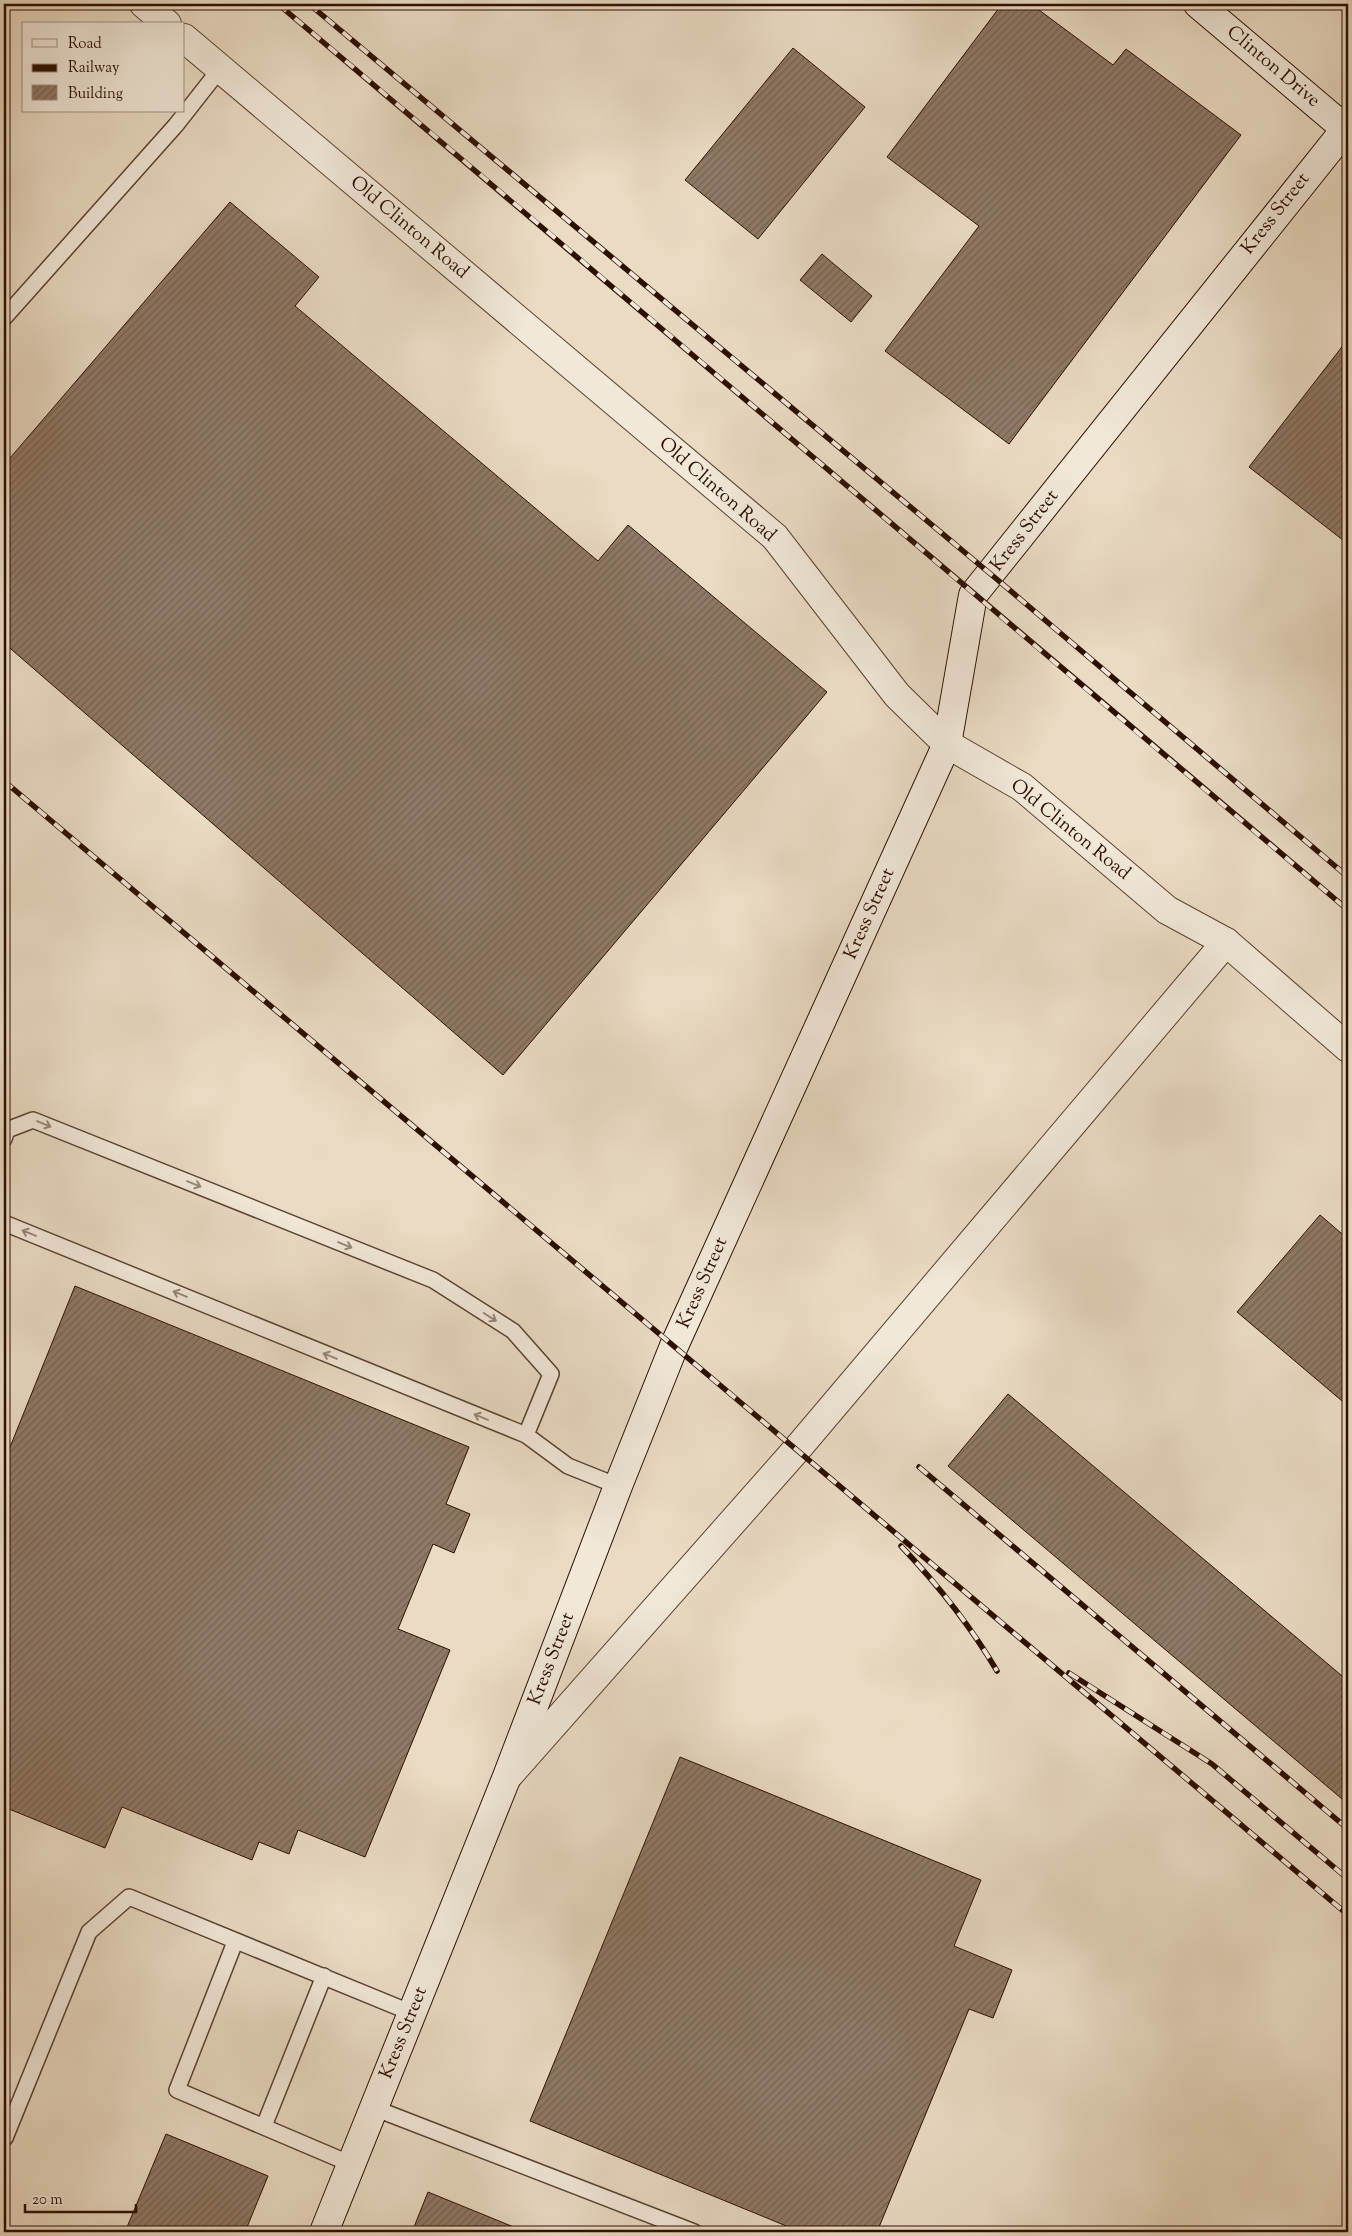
<svg xmlns="http://www.w3.org/2000/svg" width="1352" height="2236" viewBox="0 0 1352 2236" font-family="'Sorts Mill Goudy',serif">
	<style>
		.building { fill: url(#building-hatch); stroke: #2d0f00 }
		.lines { fill: none; stroke-linecap: round; stroke-linejoin: round }
		.lane-casing { stroke: #5c4231; stroke-width: 18 }
		.street-casing { stroke: #5c4231; stroke-width: 30 }
		.secondary-casing { stroke: #2d0f00; stroke-width: 30 }
		.lane { stroke: #f1e8d9; stroke-width: 15 }
		.street { stroke: #f1e8d9; stroke-width: 28 }
		.secondary { stroke: #f1e8d9; stroke-width: 28 }
		.rail-casing { stroke: #2d0f00; stroke-width: 5.5 }
		.rail { stroke: #f1e8d9; stroke-width: 4; stroke-dasharray: 11; stroke-linecap: butt }
		.oneway { stroke: #998677 }
		.labels { text-anchor: middle; dominant-baseline: central; stroke-width: 4; stroke-linejoin: round; paint-order: stroke }
		.street-label { font-size: 19px; fill: #2d0f00; stroke: #f1e8d9 }
	</style>
	<defs>
		<pattern id="building-hatch" width="6" height="6" patternUnits="userSpaceOnUse" patternTransform="scale(1.25)"><rect width="6" height="6" fill="#8f7966"/><path d="M-1 1l2-2M0 6l6-6M5 7l2-2" fill="none" stroke="#756252"/></pattern>
	</defs>
	<rect width="100%" height="100%" fill="#eadbc4"/>
	<filter id="stains"><feTurbulence type="fractalNoise" baseFrequency=".004" numOctaves="4"/><feColorMatrix values="0 0 0 0 .2 0 0 0 0 .09 0 0 0 0 .02 0 0 0 .5 -.17"/></filter>
	<radialGradient id="worn" r=".72"><stop offset=".6" stop-color="#630" stop-opacity="0"/><stop offset="1" stop-color="#630" stop-opacity=".3"/></radialGradient>
	<!-- building -->
	<g class="building">
		<path d="M1002,4H1031L1113,65L1126,49L1241,135L1009,444L885,351L979,226L887,157Z"/>
		<path d="M793,48L865,107L758,239L685,180Z"/>
		<path d="M230,202L319,277L295,306L598,561L628,525L827,692L503,1075L4,643V465Z"/>
		<path d="M822,254L872,296L851,322L800,280Z"/>
		<path d="M1348,339V544L1249,467Z"/>
		<path d="M1320,1215L1348,1239V1406L1237,1312Z"/>
		<path d="M75,1286L469,1447L446,1504L470,1514L454,1553L433,1544L398,1629L450,1650L365,1857L298,1830L289,1854L259,1842L252,1860L122,1807L105,1848L4,1807V1462Z"/>
		<path d="M1008,1394L1348,1681V1804L948,1466Z"/>
		<path d="M680,1757L981,1880L954,1946L1012,1970L993,2018L969,2009L877,2232H801L530,2121Z"/>
		<path d="M166,2134L268,2176L245,2232H125Z"/>
		<path d="M428,2192L526,2232H412Z"/>
	</g>
	<g class="lines">
		<!-- lane casing -->
		<g class="lane-casing">
			<g id="lane">
				<path d="M4,318L176,125L220,69"/>
				<path d="M4,1139L7,1130L33,1120L433,1280L513,1331L551,1374L526,1435"/>
				<path d="M4,1223L526,1435L568,1466L618,1486"/>
				<path d="M235,1942L177,2090L351,2164"/>
				<path d="M374,2108L694,2232"/>
				<path d="M264,2126L324,1976"/>
				<path d="M5,2138L89,1932L129,1897L412,2013"/>
			</g>
		</g>
		<!-- street casing -->
		<g class="street-casing">
			<g id="street">
				<path d="M144,4L167,24"/>
				<path d="M184,38L775,537L897,695L947,744L1022,787L1167,910L1226,942L1348,1048"/>
				<path d="M508,1776L797,1449L1226,942"/>
			</g>
		</g>
		<!-- secondary casing -->
		<g class="secondary-casing">
			<g id="secondary">
				<path d="M1198,4L1348,131"/>
				<path d="M324,2232L506,1779L618,1486L674,1346L947,744L973,595L1348,126"/>
			</g>
		</g>
		<!-- lane -->
		<use href="#lane" class="lane"/>
		<!-- street -->
		<use href="#street" class="street"/>
		<!-- secondary -->
		<use href="#secondary" class="secondary"/>
		<!-- rail casing -->
		<g class="rail-casing">
			<g id="rail">
				<path d="M278,4C636,305 990,609 1348,910"/>
				<path d="M309,4L993,576L1348,877"/>
				<path d="M4,781L1348,1915"/>
				<path d="M919,1467L1348,1829"/>
				<path d="M901,1546C938,1585 970,1625 997,1671"/>
				<path d="M1069,1673L1212,1764L1348,1879"/>
			</g>
		</g>
		<!-- rail -->
		<use href="#rail" class="rail"/>
	</g>
	<!-- one-way arrows -->
	<defs><path id="oneway-shaft" d="M-6 0H5M1.5-3L5.5 0L1.5 3" fill="none" stroke-width="1.6" stroke-linecap="round" stroke-linejoin="round" transform="scale(1.25)"/></defs>
	<g class="oneway">
		<use href="#oneway-shaft" transform="translate(44 1124) rotate(22)"/>
		<use href="#oneway-shaft" transform="translate(194 1184) rotate(22)"/>
		<use href="#oneway-shaft" transform="translate(29 1233) rotate(-158)"/>
		<use href="#oneway-shaft" transform="translate(345 1245) rotate(22)"/>
		<use href="#oneway-shaft" transform="translate(180 1294) rotate(-158)"/>
		<use href="#oneway-shaft" transform="translate(490 1317) rotate(32)"/>
		<use href="#oneway-shaft" transform="translate(330 1356) rotate(-158)"/>
		<use href="#oneway-shaft" transform="translate(481 1417) rotate(-158)"/>
	</g>
	<g class="labels">
		<!-- street labels -->
		<g class="street-label">
			<text transform="translate(1273 67) rotate(40)">Clinton Drive</text>
			<text transform="translate(1276 214) rotate(-52)">Kress Street</text>
			<text transform="translate(409 228) rotate(40)">Old Clinton Road</text>
			<text transform="translate(717 490) rotate(41)">Old Clinton Road</text>
			<text transform="translate(1025 531) rotate(-52)">Kress Street</text>
			<text transform="translate(1070 830) rotate(39)">Old Clinton Road</text>
			<text transform="translate(870 914) rotate(-66)">Kress Street</text>
			<text transform="translate(703 1283) rotate(-66)">Kress Street</text>
			<text transform="translate(552 1659) rotate(-69)">Kress Street</text>
			<text transform="translate(404 2033) rotate(-68)">Kress Street</text>
		</g>
	</g>
	<!-- margin -->
	<rect width="1352" height="2236" fill="none" stroke="#eadbc4" stroke-width="20"/>
	<rect x="5" y="5" width="1342" height="2226" fill="none" stroke="#2d0f00" stroke-width="2.5"/>
	<rect x="10" y="10" width="1332" height="2216" fill="none" stroke="#2d0f00"/>
	<!-- legend -->
	<rect x="22" y="22" width="162" height="90" fill="#f1e8d9" stroke="#a39182"/>
	<rect x="32" y="39" width="25" height="8" fill="#f1e8d9" stroke="#a39182"/>
	<text x="68" y="48" font-size="15" fill="#2d0f00">Road</text>
	<rect x="32" y="64" width="25" height="8" fill="#2d0f00" stroke="#a39182"/>
	<text x="68" y="72" font-size="15" fill="#2d0f00">Railway</text>
	<rect x="32" y="85" width="25" height="15" fill="url(#building-hatch)" stroke="#a39182"/>
	<text x="68" y="98" font-size="15" fill="#2d0f00">Building</text>
	<!-- scale -->
	<path d="M25 2204v8h111v-8" fill="none" stroke="#2d0f00" stroke-width="2.5"/>
	<text x="32" y="2204" font-size="15" fill="#2d0f00" stroke="#f1e8d9" stroke-width="4" paint-order="stroke">20 m</text>
	<rect width="100%" height="100%" filter="url(#stains)"/>
	<rect width="100%" height="100%" fill="url(#worn)"/>
</svg>
